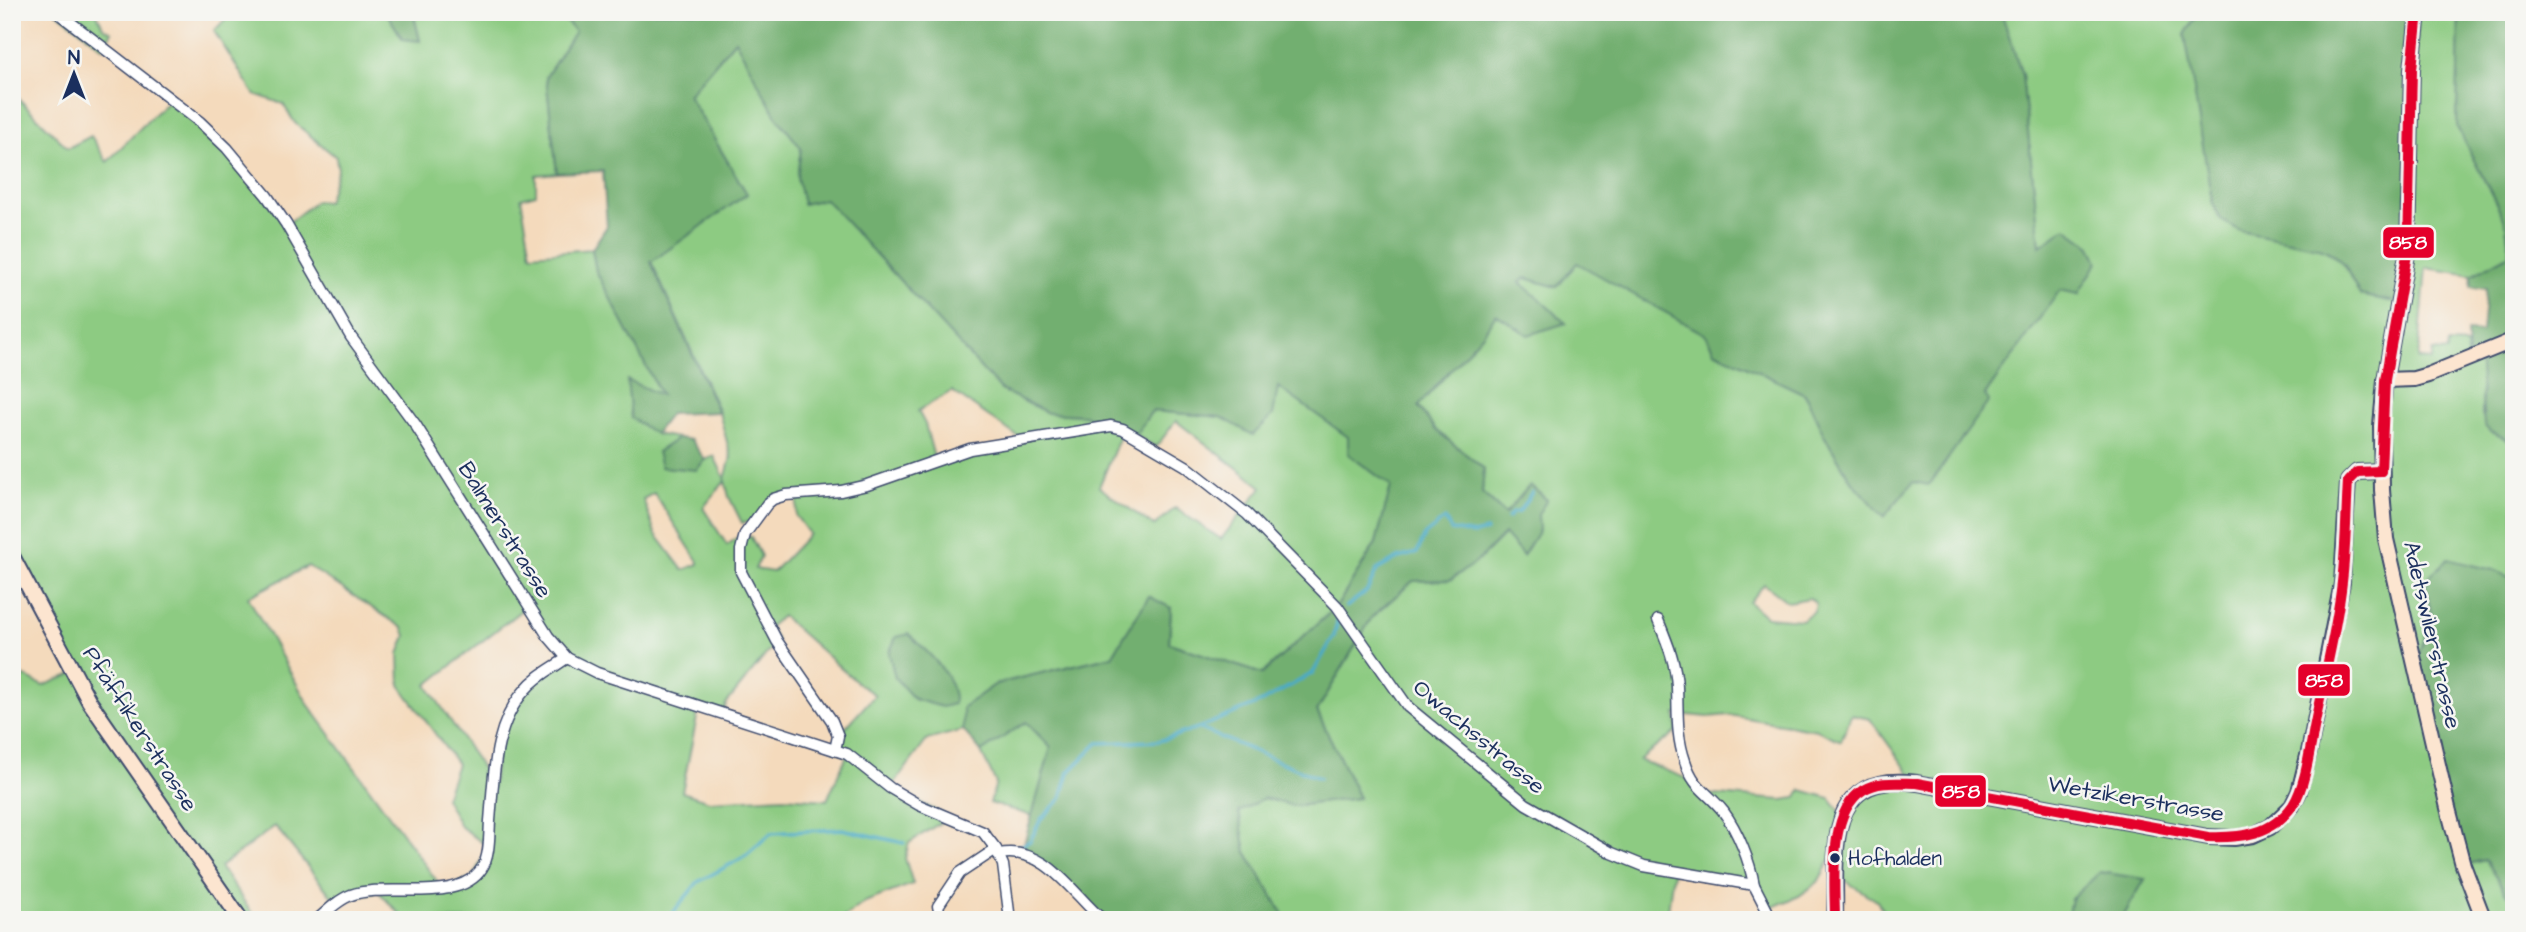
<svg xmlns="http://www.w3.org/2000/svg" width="2526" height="932" viewBox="0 0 2526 932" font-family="'Architects Daughter',sans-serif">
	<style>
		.green { fill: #8dcb82; stroke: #547d70; stroke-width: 2; fill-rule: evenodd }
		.forest { fill: #72af70; stroke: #466f67; stroke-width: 2 }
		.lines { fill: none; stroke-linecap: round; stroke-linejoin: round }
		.stream { stroke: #48aac8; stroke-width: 3.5 }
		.street-casing { stroke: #3c496c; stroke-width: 13 }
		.secondary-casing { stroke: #3c496c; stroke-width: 18 }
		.street { stroke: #fff; stroke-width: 10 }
		.secondary { stroke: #fce5d0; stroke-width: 14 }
		.bus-1-casing { stroke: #f6f6f2; stroke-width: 16 }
		.bus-1 { stroke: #e4002b; stroke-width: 10 }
		.bus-dot { fill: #1b2f5e; stroke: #f6f6f2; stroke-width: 2.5 }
		.labels { text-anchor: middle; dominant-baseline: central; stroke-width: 5; stroke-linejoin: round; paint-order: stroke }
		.bus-label { font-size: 21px; fill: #1b2f5e; stroke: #f6f6f2; text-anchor: start }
		.street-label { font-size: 23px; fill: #1b2f5e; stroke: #f6f6f2 }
		.line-badge { stroke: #f6f6f2; stroke-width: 2.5 }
		.badge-label { font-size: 19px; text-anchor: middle; font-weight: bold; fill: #fff }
	</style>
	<rect width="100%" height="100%" fill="#f6f6f2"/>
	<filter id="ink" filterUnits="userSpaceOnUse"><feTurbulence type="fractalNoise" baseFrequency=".0143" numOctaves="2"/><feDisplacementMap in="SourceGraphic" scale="14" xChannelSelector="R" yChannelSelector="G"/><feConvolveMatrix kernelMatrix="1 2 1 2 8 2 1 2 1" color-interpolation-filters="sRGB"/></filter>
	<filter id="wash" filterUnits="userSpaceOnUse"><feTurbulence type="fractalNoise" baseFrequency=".00686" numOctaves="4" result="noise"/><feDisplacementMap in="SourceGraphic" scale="28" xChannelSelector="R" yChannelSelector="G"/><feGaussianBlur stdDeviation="1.57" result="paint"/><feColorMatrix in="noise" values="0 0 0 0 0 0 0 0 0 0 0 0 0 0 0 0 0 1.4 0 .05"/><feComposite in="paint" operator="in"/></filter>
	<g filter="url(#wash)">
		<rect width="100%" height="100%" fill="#f4dabc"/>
		<!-- green -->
		<g class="green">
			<path d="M57,12H96L103,27L112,32L103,48Z"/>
			<path d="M232,12H386L403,39L420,40L413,12H557L576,31L546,77L557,173L536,175V194L521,198L531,254L592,249L596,271L662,396L655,434L678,438L658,452L696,470L705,460L714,456L725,479L731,457L719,412L651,261L747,194L688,95L736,39L776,116L801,148L797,178L825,199L1001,390L1048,413L1084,415L1123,429L1099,487L1154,526L1175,508L1221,539L1262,487L1176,421L1156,447L1135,435L1152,411L1221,417L1253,434L1277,386L1349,437L1348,454L1392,486L1376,543L1337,606L1262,674L1169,643L1171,608L1112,656L996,684L964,707L963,730L927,740L891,788L949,817L909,843L905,858L913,884L865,902L840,920H405L378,891L337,903L275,826L220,867L257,920H12V670L43,686L73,674L19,570L12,573V92L68,148L91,136L107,162L169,99L200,122L287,224L316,201L327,202L338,169L336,157L295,123L283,104L254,94L214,31ZM952,391L1024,441L935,461L925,424L918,411ZM725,481L729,497L742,523L752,522L773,499L798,494L796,516L809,534L773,572L755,569L761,556L751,537L744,533L727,545L703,508ZM654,493L699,563V564L683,570L655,533L643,499ZM308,566L403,628L406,636L399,654L400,685L457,764L445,798L460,826L488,847L472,879L442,888L308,704L248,597ZM528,605L566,658L523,691L497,746L493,785L427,685ZM782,616L859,684L875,695L838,736L835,750L847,755L827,800L783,797L709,801L682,792L699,707L723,714L726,704L777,641L769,627Z"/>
			<path d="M2001,12H2198L2185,35L2318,247C2342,256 2349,273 2360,295L2418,12H2459L2457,127L2505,220L2510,254L2472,275L2426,268L2418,359L2432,360L2433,351L2447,352L2448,344L2466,345L2467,354L2479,355L2482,375V416L2507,440L2514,442V579L2493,570L2426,589L2432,618L2415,665L2463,865L2485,860L2507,895L2514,892V920H2121L2145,879L2071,899L2067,920H1888L1877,901L1836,875L1832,857L1818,882L1799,896L1768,909L1754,885L1673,871L1667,920H1287L1246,852L1239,812L1264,798L1294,806L1359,798L1317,711L1372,617L1413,581L1450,580L1479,560L1505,534L1523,555L1538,514L1546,500L1505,514L1482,493L1484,469L1435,429L1418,406L1483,334L1496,313L1565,323L1520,282L1526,278L1557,287L1577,262L1706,335L1714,351L1805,394L1825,437L1851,480L1985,395L2060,289L2078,294L2040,247L2022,75ZM1764,584L1788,602L1810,598L1816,604L1814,611L1801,620L1767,617L1749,602ZM1676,714L1708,717L1729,715L1817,730L1841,741L1851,715L1870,719L1916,782L1860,791L1842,814L1830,798L1801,790L1796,798L1782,800L1704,794L1693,781L1639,760L1677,731Z"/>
			<path d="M1026,722L1051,748L1032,816L990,803L996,783L981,752Z"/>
		</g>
		<!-- forest -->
		<g class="forest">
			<path d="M386,12H413L420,41L403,39Z"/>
			<path d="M557,12H2001L2022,75L2040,246L2066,228L2091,246L2098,262L2078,294L2060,290L1985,395L1989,401L1929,485L1913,482L1884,517L1851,480L1825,437L1805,394L1714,351L1706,335L1577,263L1557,287L1526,278L1520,282L1566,323L1528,335L1496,314L1483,334L1418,406L1435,429L1484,469L1482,493L1505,514L1530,485L1547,500L1538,514L1539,530L1523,556L1504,534L1479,560L1450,580L1413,581L1372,617L1317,711L1359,798L1294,806L1264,798L1239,812L1246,852L1287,920H1103L1057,872L1021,855L1051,747L1026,722L981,752L963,730V707L996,684L1112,656L1149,596L1171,608L1169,643L1262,674L1337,606L1376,543L1391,486L1348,454V437L1278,387L1273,415L1253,435L1221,417L1152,411L1135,435L1084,415L1048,413L1001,390L825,199L803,204L797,178L801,148L776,116L735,40L688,95L747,194L651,262L718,412L670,414L655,434L631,418L627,380L661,395L596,271L592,249L607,226L603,171L557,173L546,77L575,31Z"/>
			<path d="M2198,12H2418L2400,303L2360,295L2345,266L2333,254L2318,247L2240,231L2220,219L2212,201L2185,35Z"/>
			<path d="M2459,12H2514V442L2490,432L2484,425L2479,355L2468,359L2467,332L2482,333L2486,289L2471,287L2472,275L2510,254L2505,220L2457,127Z"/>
			<path d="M678,438L691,440L705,460L696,470L661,467L657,452Z"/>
			<path d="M2448,559L2493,570L2514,579V892L2507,895L2485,860L2463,865L2415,665L2432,618L2426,589L2431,574Z"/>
			<path d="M909,634C928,653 956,675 954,704L942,707L914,699L895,678L889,653L896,637Z"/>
			<path d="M2100,872L2145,879L2121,920H2067L2071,899Z"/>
		</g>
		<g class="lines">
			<!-- stream -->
			<g class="stream">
				<path d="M1508,518L1512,513L1519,512L1532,492"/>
				<path d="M1346,607L1367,591L1377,570L1398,558L1417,553L1425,535L1445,519L1451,530L1474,534L1486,531"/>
				<path d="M1198,728L1319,778"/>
				<path d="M1010,846H1020L1030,841L1041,819L1061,799L1069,772L1098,743L1159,741L1198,728L1262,702L1313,673L1334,636L1338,619"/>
				<path d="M662,920L671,915L698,882L744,857L771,833L842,829L904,843"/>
			</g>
		</g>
	</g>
	<g filter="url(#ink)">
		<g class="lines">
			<!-- street casing -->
			<g class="street-casing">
				<g id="street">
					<path d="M57,12L200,122L227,148L267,196L286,224L351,337L415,424L548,636L567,658L597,673L847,754L890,788L919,805L983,832L996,849L1003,865L1010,920"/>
					<path d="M1658,620C1667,642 1676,663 1677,687C1678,712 1676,736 1685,761C1694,789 1707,791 1723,811C1738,831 1750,862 1754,885"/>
					<path d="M835,750L838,736L832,721L777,641L741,572V550L745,534L767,504L773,499L786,495L841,491L867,485L970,449L1111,426L1123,429L1186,466L1247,514L1337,606L1408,707L1526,804L1612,853L1644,866L1754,885L1772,920"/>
					<path d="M999,854C1046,845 1072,894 1103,920"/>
					<path d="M317,920C327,911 338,900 351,895C388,882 459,905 482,868C490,856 489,835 490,821C494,776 493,726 525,690C536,676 553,668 567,658"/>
					<path d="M941,920L938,906L960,873L996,849"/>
				</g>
			</g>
			<!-- secondary casing -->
			<g class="secondary-casing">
				<g id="secondary">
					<path d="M2418,12L2412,69L2408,249L2385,380L2381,426L2382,490L2386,539L2448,808L2463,865L2484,920"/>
					<path d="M2385,380L2414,379L2428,375L2514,340"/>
					<path d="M12,556L89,701L241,920"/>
					<path d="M1835,920C1837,854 1821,770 1917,783L2208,837L2234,838L2253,835L2270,827L2292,806L2299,792L2309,752L2342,583L2348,481L2357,472L2381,471"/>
				</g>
			</g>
			<!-- street -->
			<use href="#street" class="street"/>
			<!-- secondary -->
			<use href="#secondary" class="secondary"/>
			<!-- bus-1 casing -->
			<g class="bus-1-casing">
				<g id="bus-1">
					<path d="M2381,471L2385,380L2408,249L2412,69L2418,12"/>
					<path d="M1835,920C1835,882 1827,813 1863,790C1879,780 1899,783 1917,783L2208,837C2241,838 2272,835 2293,805C2306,785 2310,747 2315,723C2324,676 2337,629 2342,582C2346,549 2346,514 2348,481L2357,472L2381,471"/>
				</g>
			</g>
			<!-- bus-1 -->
			<use href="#bus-1" class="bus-1"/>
		</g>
	</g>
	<!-- markers -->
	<circle class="bus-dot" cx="1835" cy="858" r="6"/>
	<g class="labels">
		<!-- bus labels -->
		<g class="bus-label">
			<text x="1848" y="858">Hofhalden</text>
		</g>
		<!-- street labels -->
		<g class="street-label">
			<text transform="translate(505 530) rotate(58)">Balmerstrasse</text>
			<text transform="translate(2432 635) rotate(77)">Adetswilerstrasse</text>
			<text transform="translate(140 729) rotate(57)">Pfäffikerstrasse</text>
			<text transform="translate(1479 737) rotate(40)">Owachsstrasse</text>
			<text transform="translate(2136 799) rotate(10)">Wetzikerstrasse</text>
		</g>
	</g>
	<g class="line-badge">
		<rect x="2382" y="226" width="53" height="33" rx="7" fill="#e4002b"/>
		<rect x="2297" y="663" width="54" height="34" rx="7" fill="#e4002b"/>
		<rect x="1934" y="774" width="53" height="34" rx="7" fill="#e4002b"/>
	</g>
	<g class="badge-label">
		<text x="2408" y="249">858</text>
		<text x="2324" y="687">858</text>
		<text x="1961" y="798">858</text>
	</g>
	<!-- margin -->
	<rect width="2526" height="932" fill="none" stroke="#f6f6f2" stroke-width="42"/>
	<!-- north arrow -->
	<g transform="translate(74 74)" stroke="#f6f6f2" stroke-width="5" paint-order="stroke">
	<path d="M0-5L12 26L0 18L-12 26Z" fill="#1b2f5e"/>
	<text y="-10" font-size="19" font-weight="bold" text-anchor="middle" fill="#1b2f5e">N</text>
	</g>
</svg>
